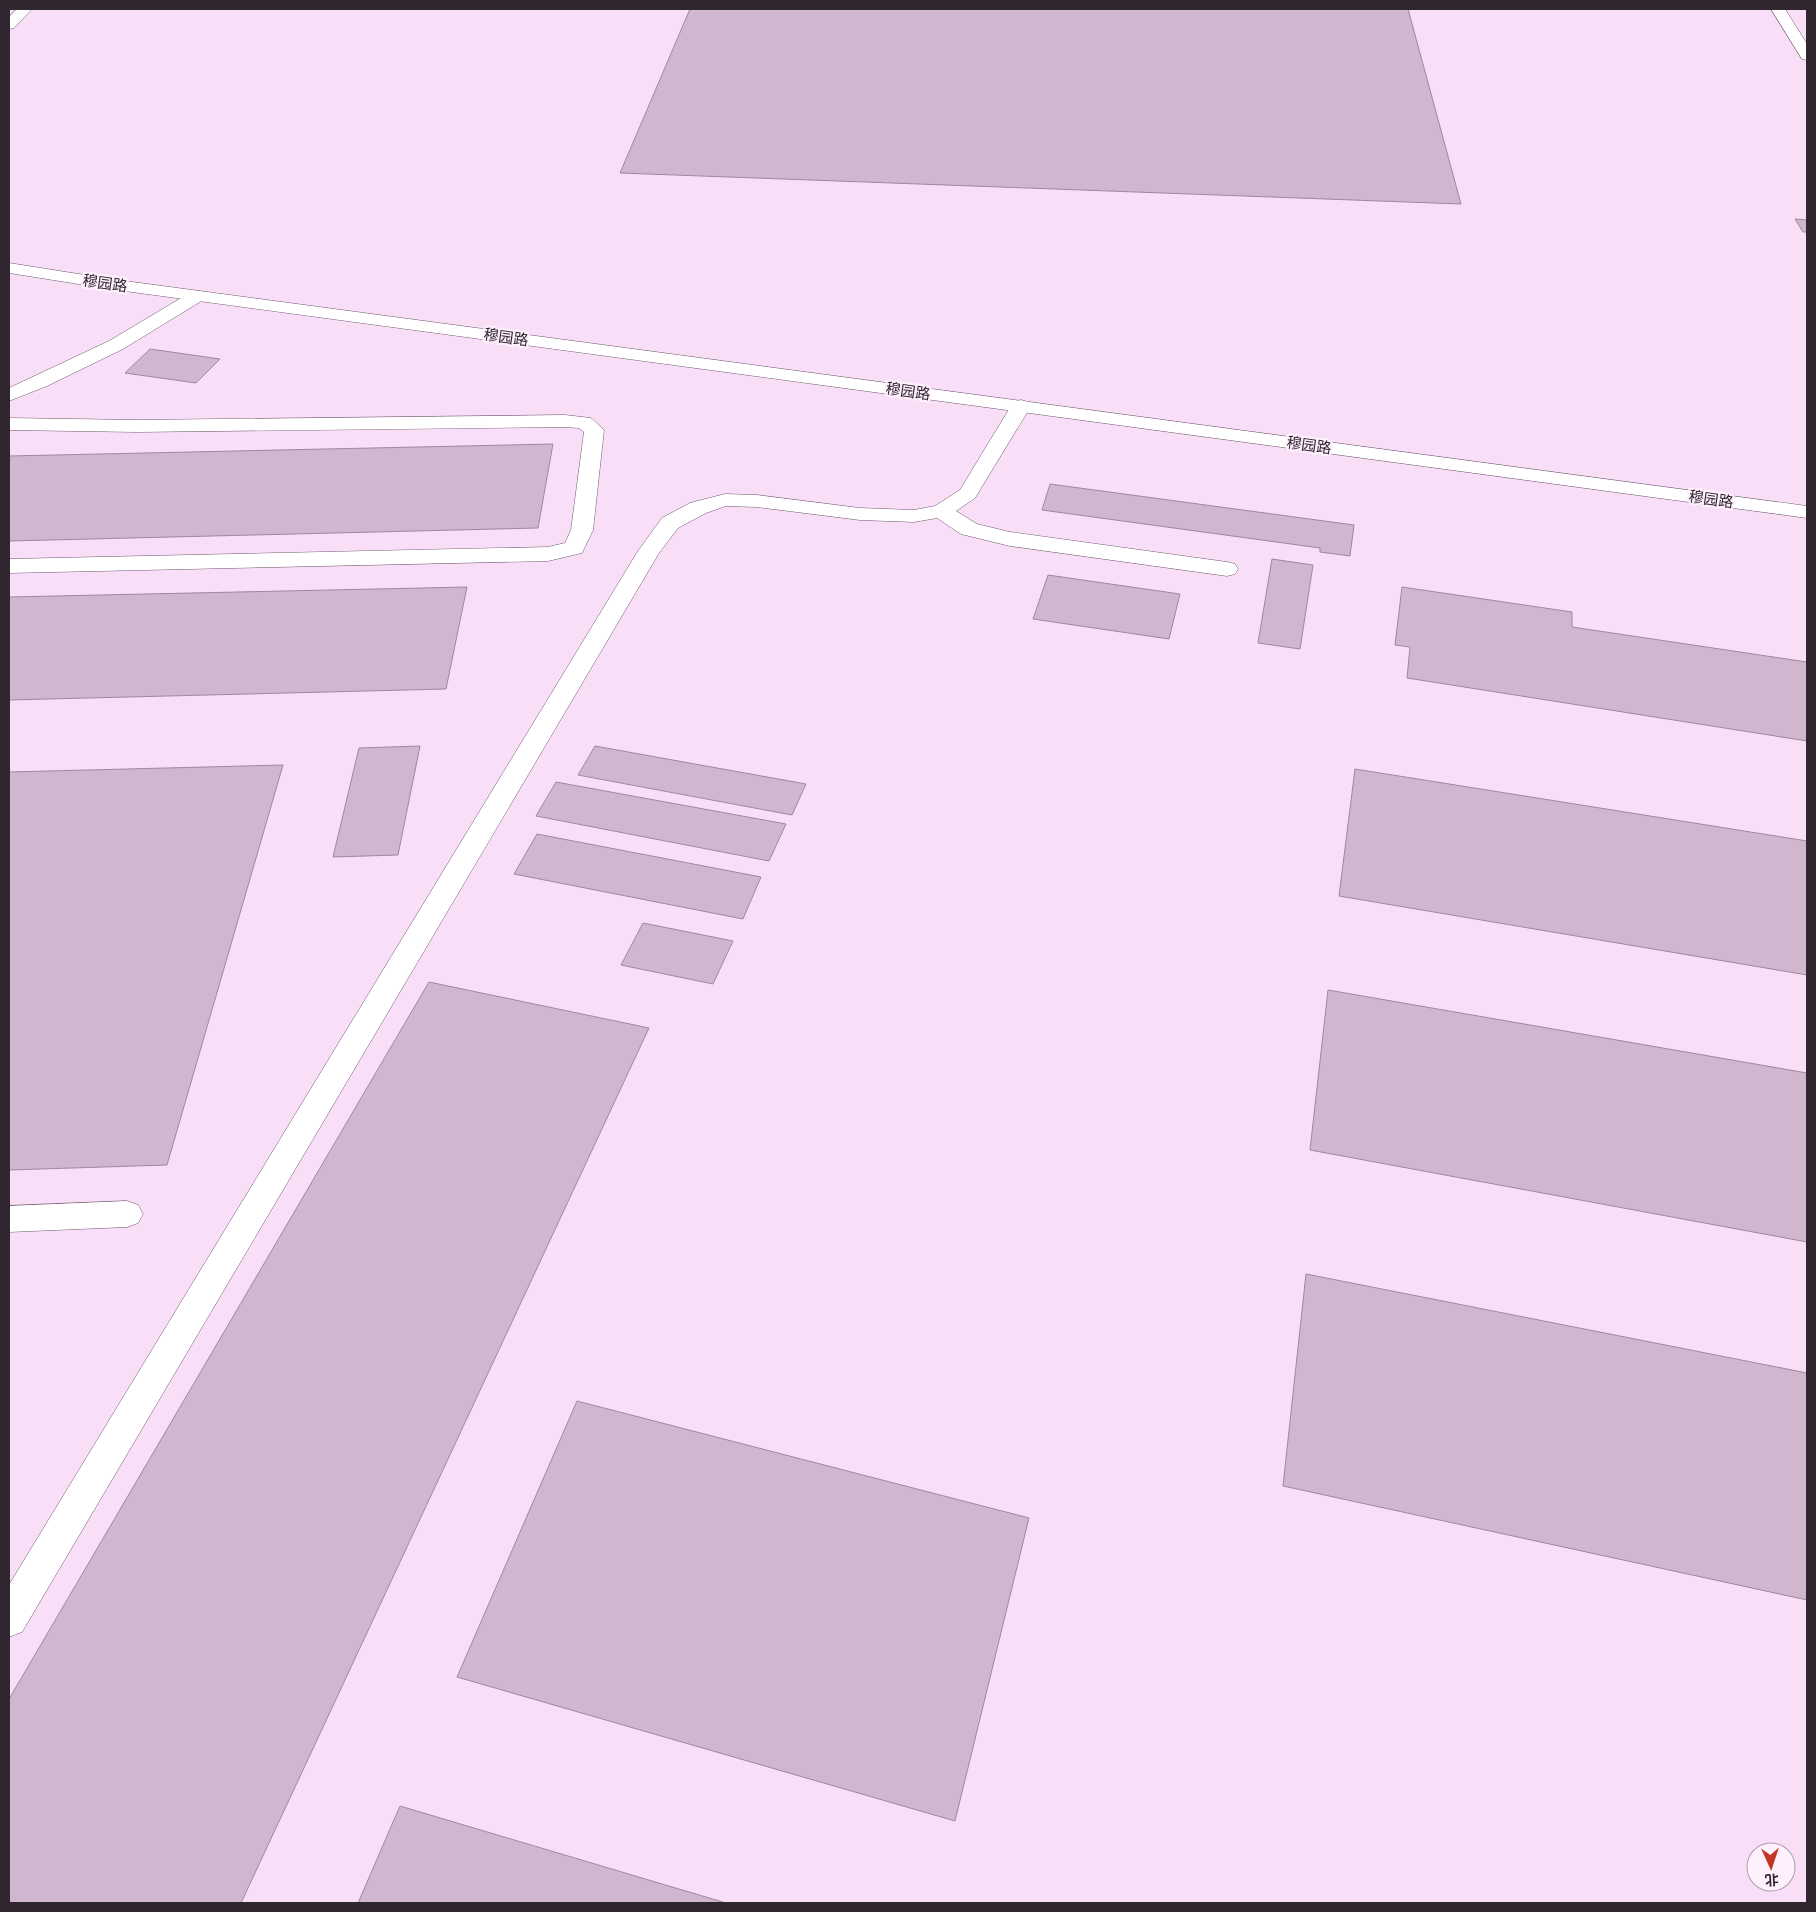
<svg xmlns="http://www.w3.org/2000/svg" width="1816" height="1912" viewBox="0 0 1816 1912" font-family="'PT Sans Narrow','Noto Sans SC',sans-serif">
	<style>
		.building { fill: #d0b6cf; stroke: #9f889f }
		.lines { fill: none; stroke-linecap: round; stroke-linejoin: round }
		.service-casing { stroke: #6e586d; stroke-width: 1 }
		.minor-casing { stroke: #6e586d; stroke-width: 1 }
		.service { fill: #fff; fill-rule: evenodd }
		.minor { fill: #fff; fill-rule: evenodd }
		.labels { text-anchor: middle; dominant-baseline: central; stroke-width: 4.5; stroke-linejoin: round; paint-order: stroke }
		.far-street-label { font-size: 15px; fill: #2f262f; stroke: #fff0fe }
	</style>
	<rect width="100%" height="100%" fill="#f8dff7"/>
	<!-- building -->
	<g class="building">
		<path d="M690,9H1408L1461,204L620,173Z"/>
		<path d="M1795,219L1807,220V232H1803Z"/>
		<path d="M150,349L220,359L196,383L125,373Z"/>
		<path d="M553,444L538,528L9,541V456Z"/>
		<path d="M1050,484L1354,525L1350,556L1320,552V548L1042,510Z"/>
		<path d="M1272,559L1313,565L1300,649L1258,643Z"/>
		<path d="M1048,575L1180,594L1169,639L1033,619Z"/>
		<path d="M467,587L446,689L9,700V597Z"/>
		<path d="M1402,587L1572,612V627L1807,662V741L1407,678L1410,647L1395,645Z"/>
		<path d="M420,746L398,855L333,857L359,748Z"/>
		<path d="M595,746L806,784L792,815L578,775Z"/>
		<path d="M283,765L167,1165L9,1170V772Z"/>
		<path d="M1355,769L1807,841V975L1339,896Z"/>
		<path d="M556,782L786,824L769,861L536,816Z"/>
		<path d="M537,834L761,877L743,919L514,874Z"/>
		<path d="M643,923L733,941L713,984L621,965Z"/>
		<path d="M429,982L649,1028L241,1903H9V1699Z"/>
		<path d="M1328,990L1807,1073V1242L1310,1150Z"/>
		<path d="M1306,1274L1807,1373V1600L1283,1486Z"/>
		<path d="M577,1401L1029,1518L955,1821L457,1677Z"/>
		<path d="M400,1806L726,1903H358Z"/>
	</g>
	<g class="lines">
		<!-- service casing -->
		<g class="service-casing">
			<g id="service">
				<path d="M17,9H32L14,28L9,29V17Z"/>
				<path d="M1771,9H1785L1807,44V60L1802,59Z"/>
				<path d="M197,291L203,292L206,296L203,300L123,349L47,386L9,401V388L109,341L191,292Z"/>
				<path d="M1021,400L1028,402L1031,406L975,498L956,511L977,524L1010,532L1227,562L1235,564L1238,569L1235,574L1227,576L1010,546L961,534L937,518L914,522L860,520L757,507L726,506L706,513L678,528L659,553L22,1632L9,1637V1585L638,551L662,518L690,503L725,494L757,495L860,508L914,510L935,506L960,490L1011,406L1014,402Z"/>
				<path d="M565,415L591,418L604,430L593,530L582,553L548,561L9,573V559L548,547L565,543L571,530L584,432L579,428L565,427L137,432L9,430V418L137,420Z"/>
				<path d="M127,1201L138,1205L143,1214L138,1223L127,1227L9,1232V1206Z"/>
			</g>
		</g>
		<!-- minor casing -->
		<g class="minor-casing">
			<path id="minor" d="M9,263L110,279L1807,506V518L110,289L9,273Z"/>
		</g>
		<!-- service -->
		<use href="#service" class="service"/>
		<!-- minor -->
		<use href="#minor" class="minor"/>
	</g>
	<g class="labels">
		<!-- far-street labels -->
		<g class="far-street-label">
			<text transform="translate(105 283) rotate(8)">穆园路</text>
			<text transform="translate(506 337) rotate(8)">穆园路</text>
			<text transform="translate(908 391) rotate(8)">穆园路</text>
			<text transform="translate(1309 445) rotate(8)">穆园路</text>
			<text transform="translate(1711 499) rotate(8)">穆园路</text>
		</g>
	</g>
	<!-- border -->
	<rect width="1816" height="1912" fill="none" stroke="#2f262f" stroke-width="20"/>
	<!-- north arrow -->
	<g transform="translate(1771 1867) rotate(177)"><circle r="24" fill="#fff0fe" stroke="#ac9fab"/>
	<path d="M0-4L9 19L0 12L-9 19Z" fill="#c23624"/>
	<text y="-8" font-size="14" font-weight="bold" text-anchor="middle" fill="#2f262f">北</text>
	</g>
</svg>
